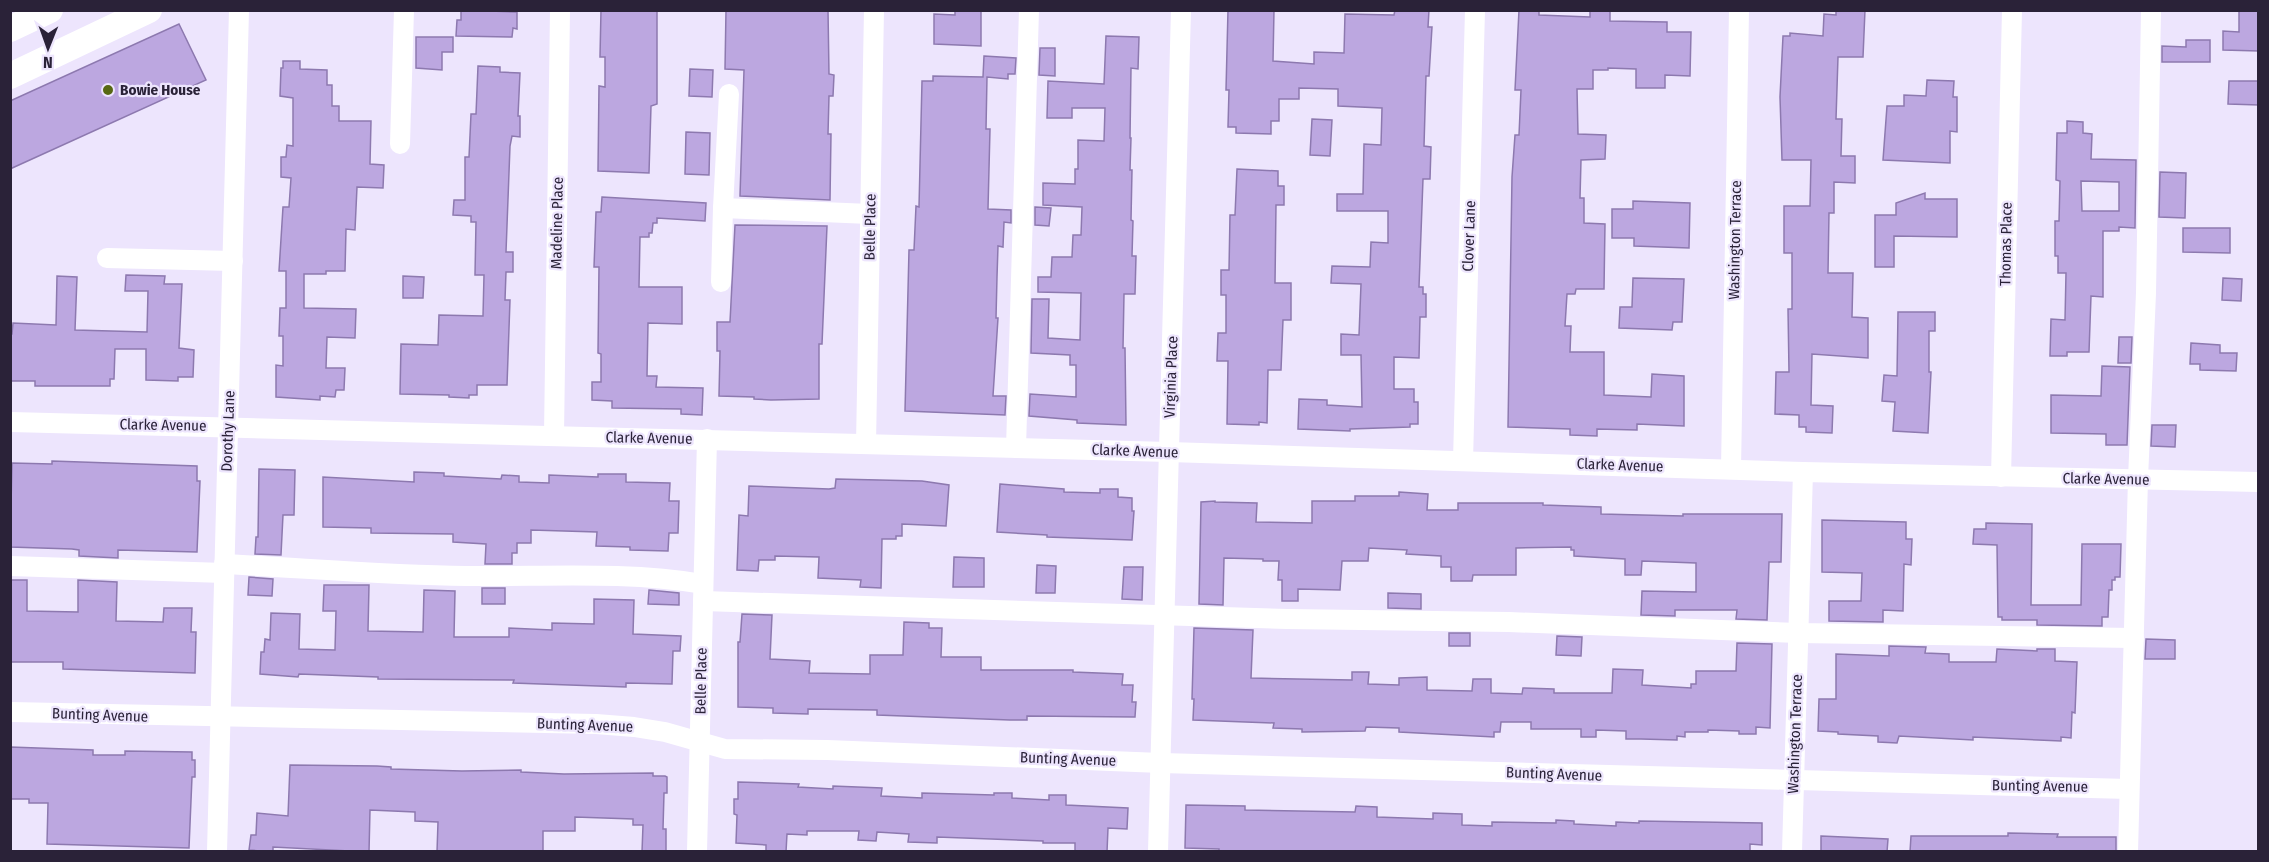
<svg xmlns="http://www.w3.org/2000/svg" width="2269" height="862" viewBox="0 0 2269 862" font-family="'Fira Sans Condensed',sans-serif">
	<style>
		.building { fill: #bca7e0; stroke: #8d79af; stroke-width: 1.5; fill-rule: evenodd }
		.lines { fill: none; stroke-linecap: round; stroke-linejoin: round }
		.minor { stroke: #fff; stroke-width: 20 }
		.major { stroke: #fff; stroke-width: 26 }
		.poi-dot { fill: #576813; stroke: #ede5fd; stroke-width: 2 }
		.labels { text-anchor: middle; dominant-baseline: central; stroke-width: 4.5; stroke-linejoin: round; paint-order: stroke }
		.poi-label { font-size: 15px; font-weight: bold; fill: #2a2238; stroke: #ede5fd; text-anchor: start }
		.street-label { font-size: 15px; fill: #2a2238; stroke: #ede5fd }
	</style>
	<rect width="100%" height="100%" fill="#ede5fd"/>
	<!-- building -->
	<g class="building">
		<path d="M461,10L517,12V29L513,28L512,37L456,36L457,20H461Z"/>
		<path d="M601,10H657V104L651,106L649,173L598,171L599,86L605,87V57H600Z"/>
		<path d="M726,10H828L829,74L834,75L833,96H829L828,134H831L830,200L740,196L744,70L725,69Z"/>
		<path d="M1228,10H1274L1273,61L1314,64V52L1344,53L1345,14L1394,15L1395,10H1429L1428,27H1432L1429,76H1426L1424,146L1431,147L1430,179H1423L1419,287H1423V294H1426V317H1420L1419,358L1394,357V389H1414V402H1418V424H1410V427L1350,429V431L1298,429L1299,399L1327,400V405L1362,407L1361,355H1341V334L1359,335L1361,284L1331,283L1332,266L1370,267L1371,242L1388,243V211H1337V194H1363L1364,144L1381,145L1382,108L1338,106V89L1299,88V99H1279V121H1271V134L1236,133V127H1228L1229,90H1226Z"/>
		<path d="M1519,10H1539V15L1590,17V10H1610V21L1667,22V32H1691L1690,76L1665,75V88H1636V69L1608,68V70H1593V89H1577L1578,134L1606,135L1605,159L1581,160L1580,198H1584V223L1605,224L1604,289H1576L1575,294H1567L1565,326H1571L1570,352H1604V395L1651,397L1652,374L1684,376V426L1637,424V430L1597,429V436L1570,435V429L1508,427L1512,177L1515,135H1519L1521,90H1515Z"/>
		<path d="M1836,10H1865L1863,57H1838L1836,119H1842L1841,156H1855V183L1834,182V213H1829L1828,273H1853L1852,317L1868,318V358L1812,354L1811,405L1833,406L1832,433L1806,432V427H1799V415L1775,414L1776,372H1789L1788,309H1792V253H1784V206H1810L1811,160H1782L1780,97L1783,36H1790V33L1823,36L1824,14L1836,15Z"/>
		<path d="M2239,10H2259V51L2223,50V31L2239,32Z"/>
		<path d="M955,11H981V46L934,44V14L955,15Z"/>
		<path d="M179,24L206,80L10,169V101Z"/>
		<path d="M1106,36L1139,37L1138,69L1131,68L1130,138H1131L1130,170H1132L1131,220L1133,221L1132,256H1136L1135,294H1124L1123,348H1125L1126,425L1077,423V420L1029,416L1030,394L1076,397V365H1070V355L1031,353L1032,299H1049L1048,338L1080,340L1081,293L1038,292V277H1051L1052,257H1072L1073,235H1081L1082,207L1043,205V183L1075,184V169H1078V140L1104,141L1105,108H1072V118H1047L1048,81L1104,84Z"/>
		<path d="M416,37H453V52H442V70L416,68Z"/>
		<path d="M2186,40H2210V62H2162V46L2186,47Z"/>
		<path d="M1040,48H1055V76L1039,75Z"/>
		<path d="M984,56L1016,58L1015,74H1008V79L987,77L986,129H990L988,209L1011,210V223L1004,222L1003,247L998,246L997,277L996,318H998L993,396H1006L1005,415L905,411L909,250H914L916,206L919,207L922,81H933V76L983,77Z"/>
		<path d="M283,61H300V69L327,70V85H332V106H339V121H371L370,164L384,165L383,188L357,187L355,230L346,229L345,271H326V274H304V308L356,309L355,338L327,337L326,368H345L344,390H336L335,397L320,396V400L276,397V365L283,366V336H279L280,308H286V271H279L283,207H289L291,178L281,177V157H286L287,145L293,146V98L280,96L281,68H283Z"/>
		<path d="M478,66L500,67V72L520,73L518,116H520V137L512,136L510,146L506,252H513V272H506L505,300H510L507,385H477V395H469V398L449,397V395L400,394L401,344L438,345L439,315L483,316L484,275H475L476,222H471V216L453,215L454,200H465V157H469L471,114H476Z"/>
		<path d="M690,69L713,70L712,97L689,96Z"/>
		<path d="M1927,80L1954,81L1953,97H1957V132L1950,131V163L1883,160L1887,106H1904V95L1926,96Z"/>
		<path d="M2229,81H2259V105L2228,104Z"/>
		<path d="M1312,119L1332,120L1330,156L1310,155Z"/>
		<path d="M2067,121L2083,122V133L2092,134L2091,159L2136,160L2135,228L2119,227V231H2103V297L2091,296L2089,352H2067V356H2050L2051,319L2065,320L2066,273H2058V256H2055V221H2059L2060,181L2056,180L2057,133H2067ZM2081,181L2119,182V211H2082Z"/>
		<path d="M686,132L710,133L709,175L685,174Z"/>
		<path d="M1237,169L1278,171V186H1284V205H1276L1275,283H1291V320H1283L1281,370H1268L1267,423L1259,422V425L1227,424L1228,361H1217L1218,333H1226V295H1221V270H1229L1230,215H1235Z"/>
		<path d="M2160,172L2186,173L2185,218L2159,217Z"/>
		<path d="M1925,193V199H1957V237L1894,236V267H1875V215H1896V203Z"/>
		<path d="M602,197L706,203L705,221L657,218V223H653L652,233H649V237H640L639,287H682V324L648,323L647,376H657L656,387L703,388L702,415L681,414V409L612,408V401L592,400V382H601V354L598,353L599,267H594L596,212H601Z"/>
		<path d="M1633,201L1690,203L1689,248L1634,246V238H1612V209H1633Z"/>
		<path d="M1035,207L1051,208L1049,226L1035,225Z"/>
		<path d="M735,225L827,226L822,344H819V399L771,400L754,399V397L719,396L720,351H717V322H730Z"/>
		<path d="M2183,228H2230V253L2183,252Z"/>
		<path d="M126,275L165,276L164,284H182L179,348L194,350L193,377H178V381L146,380V349H115L114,379H110V386H35V381H10V334H12L13,323L56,325L57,276L77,277L75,330L147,332L148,291H125Z"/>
		<path d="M403,276L424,277L423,298H403Z"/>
		<path d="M1633,278L1684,279L1682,322H1673L1672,330L1619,328L1620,307H1632Z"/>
		<path d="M2223,278L2242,279L2241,301L2222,300Z"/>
		<path d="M1898,312H1935V331H1929V372H1931L1928,433L1893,431L1895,402L1882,401L1884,375L1897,376Z"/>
		<path d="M2119,337H2132L2131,363H2118Z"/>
		<path d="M2191,343L2220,345V353H2237L2236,371L2200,370V364H2190Z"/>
		<path d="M2102,366L2130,367L2127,445H2106V434L2051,433V395L2101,396Z"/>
		<path d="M2152,425H2176L2175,447L2151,446Z"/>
		<path d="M52,461L197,466V481H200L197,552L118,550V558L79,556V550L72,549L10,547L12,463L52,464Z"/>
		<path d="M259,469L295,470L294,515H283L281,555L255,554L256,537H258Z"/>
		<path d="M414,472L444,473V476L501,479L502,475L519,476V482L549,483V475L598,477V474H626V482L670,483L669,501H679L678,533H669L668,551L630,550V547L596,546L597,532L531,530V543H517V553H512V564H485L486,544L453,542V534L371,533V528L323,527V477L414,482Z"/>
		<path d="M836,479L922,481L949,485L946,526L902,524V536H896V539H882L881,588L860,587L861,580L818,578L819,557L775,556V560H759L758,571L737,570L739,515L748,516L749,486L829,489L835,488Z"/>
		<path d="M1000,484L1064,489V492L1100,493V489H1118V497L1132,498V511H1134L1132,540L1047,537V535L997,532Z"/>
		<path d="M1399,492L1428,494L1427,510H1458V503H1543V505L1601,507V514L1683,516V514H1782L1781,562H1769L1767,620L1736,619L1737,610H1675V616L1641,615L1642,591L1696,592V563L1642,561L1641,575H1625V559L1574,556V550H1571V547L1516,548V575H1473L1472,581H1451V567H1441V556L1406,554L1407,550L1369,548L1368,561H1342L1340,590L1298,589V601H1282V580H1278L1279,561H1263V559L1224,558L1223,605L1199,604L1201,502L1215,501V502L1257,503L1256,522L1312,523V501H1355V496H1399Z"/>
		<path d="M1822,520L1906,522V539H1912L1911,565L1904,564L1903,611L1883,610V622L1829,621V601H1861L1862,573L1822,572Z"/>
		<path d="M1986,523L2032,524L2031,605H2081L2082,544H2121L2120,577H2115V580H2112V590H2109L2108,617H2102V626L2037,625V620H2002V617H1998L1997,545L1973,544L1974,529H1986Z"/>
		<path d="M954,557L984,558V587H953Z"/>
		<path d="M1037,565L1056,566L1055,593H1036Z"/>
		<path d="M1124,567H1143L1142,600L1122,599Z"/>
		<path d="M249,577L273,579L272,596L248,595Z"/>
		<path d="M10,580H27V611L78,612V580L117,582L116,621L163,622L164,608H192L191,632H196L195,673L63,669V662H10Z"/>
		<path d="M324,585H369L368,631L423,632L424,590L455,591L454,637H509V628L552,630V623L594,624V599L634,600L633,634L681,636L680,651H673L672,684L626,683V687L513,683L514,680L378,679V677L299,674L298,677L260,674L261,652H264L265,639L270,640L271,613L300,614L299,649L335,650L336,611H323Z"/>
		<rect x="482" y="588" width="23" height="16"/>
		<path d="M649,590L679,593V605L648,604Z"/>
		<path d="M1388,593L1421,594V609L1388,608Z"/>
		<path d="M742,614L772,615L770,659L810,661L809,673L870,674V655H903L904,622L929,623V628H942L941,657H981V670H1073V672L1123,674L1122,685H1133L1132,702H1136L1135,717L1027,716V720H1010L877,715V710L808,709V714L773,713V708L738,707V642H740Z"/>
		<path d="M1194,628L1253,630L1251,678L1352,680V672H1369L1368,684L1399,685V678L1427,677V690L1472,691L1473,679H1491V693L1522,694L1523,688L1554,689V693H1612L1613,669L1643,670L1642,685L1691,688V684H1696V671H1736L1737,643L1772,644L1770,728L1756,727V734H1739V731L1708,730V732H1685V737L1677,736V740L1641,739H1626V731L1596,730V737H1581V729H1531V722H1501L1500,732H1494V737L1399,732V728L1366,727L1365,731L1302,732V729L1273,728L1274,723L1193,720L1194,699H1192Z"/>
		<rect x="1449" y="633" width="21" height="13"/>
		<path d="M1557,636L1582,637L1581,656L1556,655Z"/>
		<path d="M2146,639L2175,640V659H2145Z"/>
		<path d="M1889,646L1926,647L1925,653L1949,654V662H1996L1997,649L2037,651V649H2055V661L2077,662L2075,713L2072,712L2071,738L2061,737V741L1973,737V740L1899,736L1897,743L1878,742V736L1838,734V732L1818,731L1819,699H1836V654L1889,656Z"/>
		<path d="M10,747L93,750V755H125V751L192,752V760H195V777H192L189,848L47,844L48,803H29V799H10Z"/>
		<path d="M290,765L377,766L391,767V769L462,771L521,770V772L564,774L653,773V776H665L667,777V793H664L663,829H666V852H642L643,825H633V819L575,817V831H543V852H437L438,822L415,821V812L370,810L369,852L273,847V852L249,850L251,835H256L257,813L288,816Z"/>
		<path d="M738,782L799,784L798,787L833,789V786L882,788L881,796L922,798V793L994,795V793H1012V798L1049,800V795H1066V805L1128,808L1127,829L1108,828L1107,852H1075V843H1043V841L937,837V843L908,842L909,834L877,832L876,841L858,840L859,831H807V835L787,834L786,852H766V845L736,843L737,815L734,814V799H738Z"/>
		<path d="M1186,805L1245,806V810L1355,812L1356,806L1377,807V817L1433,819V813L1462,814V825L1492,826V822L1556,823V820L1574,821V824L1616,826V822L1639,823V821L1762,823V845L1750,844V852H1219V849L1185,848Z"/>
		<path d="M2008,833L2058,834L2057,837H2116V852H1910L1911,836H2008Z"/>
		<path d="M1821,836L1888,839L1887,852H1821Z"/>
	</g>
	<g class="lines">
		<!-- minor -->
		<g class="minor">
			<path d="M729,94L723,208L870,214"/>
			<path d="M400,144L404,10"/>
			<path d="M107,258L233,261"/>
			<path d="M721,282L723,208"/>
			<path d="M10,422L1169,452L1803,472L2258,482"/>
			<path d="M554,435L560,10"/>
			<path d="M866,444L874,10"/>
			<path d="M1016,448L1029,10"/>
			<path d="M1463,461L1475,10"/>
			<path d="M1731,469L1739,10"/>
			<path d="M2001,477L2012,10"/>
			<path d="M224,564C305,568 386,575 466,576C546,577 625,571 703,584"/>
			<path d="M10,566L224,573"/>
			<path d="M703,601L1287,619L1509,622L1798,633L2134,638"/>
			<path d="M10,712L596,724L634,727L665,732L725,749L827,750L1161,763L2129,789"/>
			<path d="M217,852L239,10"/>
			<path d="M697,852L707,439"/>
			<path d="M1158,852L1181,10"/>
			<path d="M1792,852L1803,472"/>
			<path d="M2128,852L2138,479L2146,293L2151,10"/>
		</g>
		<!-- major -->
		<g class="major">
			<path d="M10,29L50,10"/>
			<path d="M10,76L149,10"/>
		</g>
	</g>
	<!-- markers -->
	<circle class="poi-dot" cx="108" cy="90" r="6"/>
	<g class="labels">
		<!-- poi labels -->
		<g class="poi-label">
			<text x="120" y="90">Bowie House</text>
		</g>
		<!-- street labels -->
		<g class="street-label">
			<text transform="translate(557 223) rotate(-89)">Madeline Place</text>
			<text transform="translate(870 227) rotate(-89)">Belle Place</text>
			<text transform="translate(1469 236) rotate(-88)">Clover Lane</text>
			<text transform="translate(1735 240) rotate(-89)">Washington Terrace</text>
			<text transform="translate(2006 244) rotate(-89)">Thomas Place</text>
			<text transform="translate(1171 377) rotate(-88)">Virginia Place</text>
			<text transform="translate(163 425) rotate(1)">Clarke Avenue</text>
			<text transform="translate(228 431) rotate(-88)">Dorothy Lane</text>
			<text transform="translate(649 438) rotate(1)">Clarke Avenue</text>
			<text transform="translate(1135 451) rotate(2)">Clarke Avenue</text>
			<text transform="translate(1620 465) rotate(2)">Clarke Avenue</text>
			<text transform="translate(2106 479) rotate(1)">Clarke Avenue</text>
			<text transform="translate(701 681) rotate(-89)">Belle Place</text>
			<text transform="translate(100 715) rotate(2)">Bunting Avenue</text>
			<text transform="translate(585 725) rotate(2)">Bunting Avenue</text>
			<text transform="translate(1795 734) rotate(-88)">Washington Terrace</text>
			<text transform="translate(1068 759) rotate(2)">Bunting Avenue</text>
			<text transform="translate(1554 774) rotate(2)">Bunting Avenue</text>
			<text transform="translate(2040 786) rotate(1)">Bunting Avenue</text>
		</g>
	</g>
	<!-- border -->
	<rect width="2269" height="862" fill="none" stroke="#2a2238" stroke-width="24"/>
	<!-- north arrow -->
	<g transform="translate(48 48) rotate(181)" stroke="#ede5fd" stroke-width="4.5" paint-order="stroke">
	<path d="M0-4.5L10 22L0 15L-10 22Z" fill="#2a2238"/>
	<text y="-9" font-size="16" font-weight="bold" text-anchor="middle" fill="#2a2238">N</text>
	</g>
</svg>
